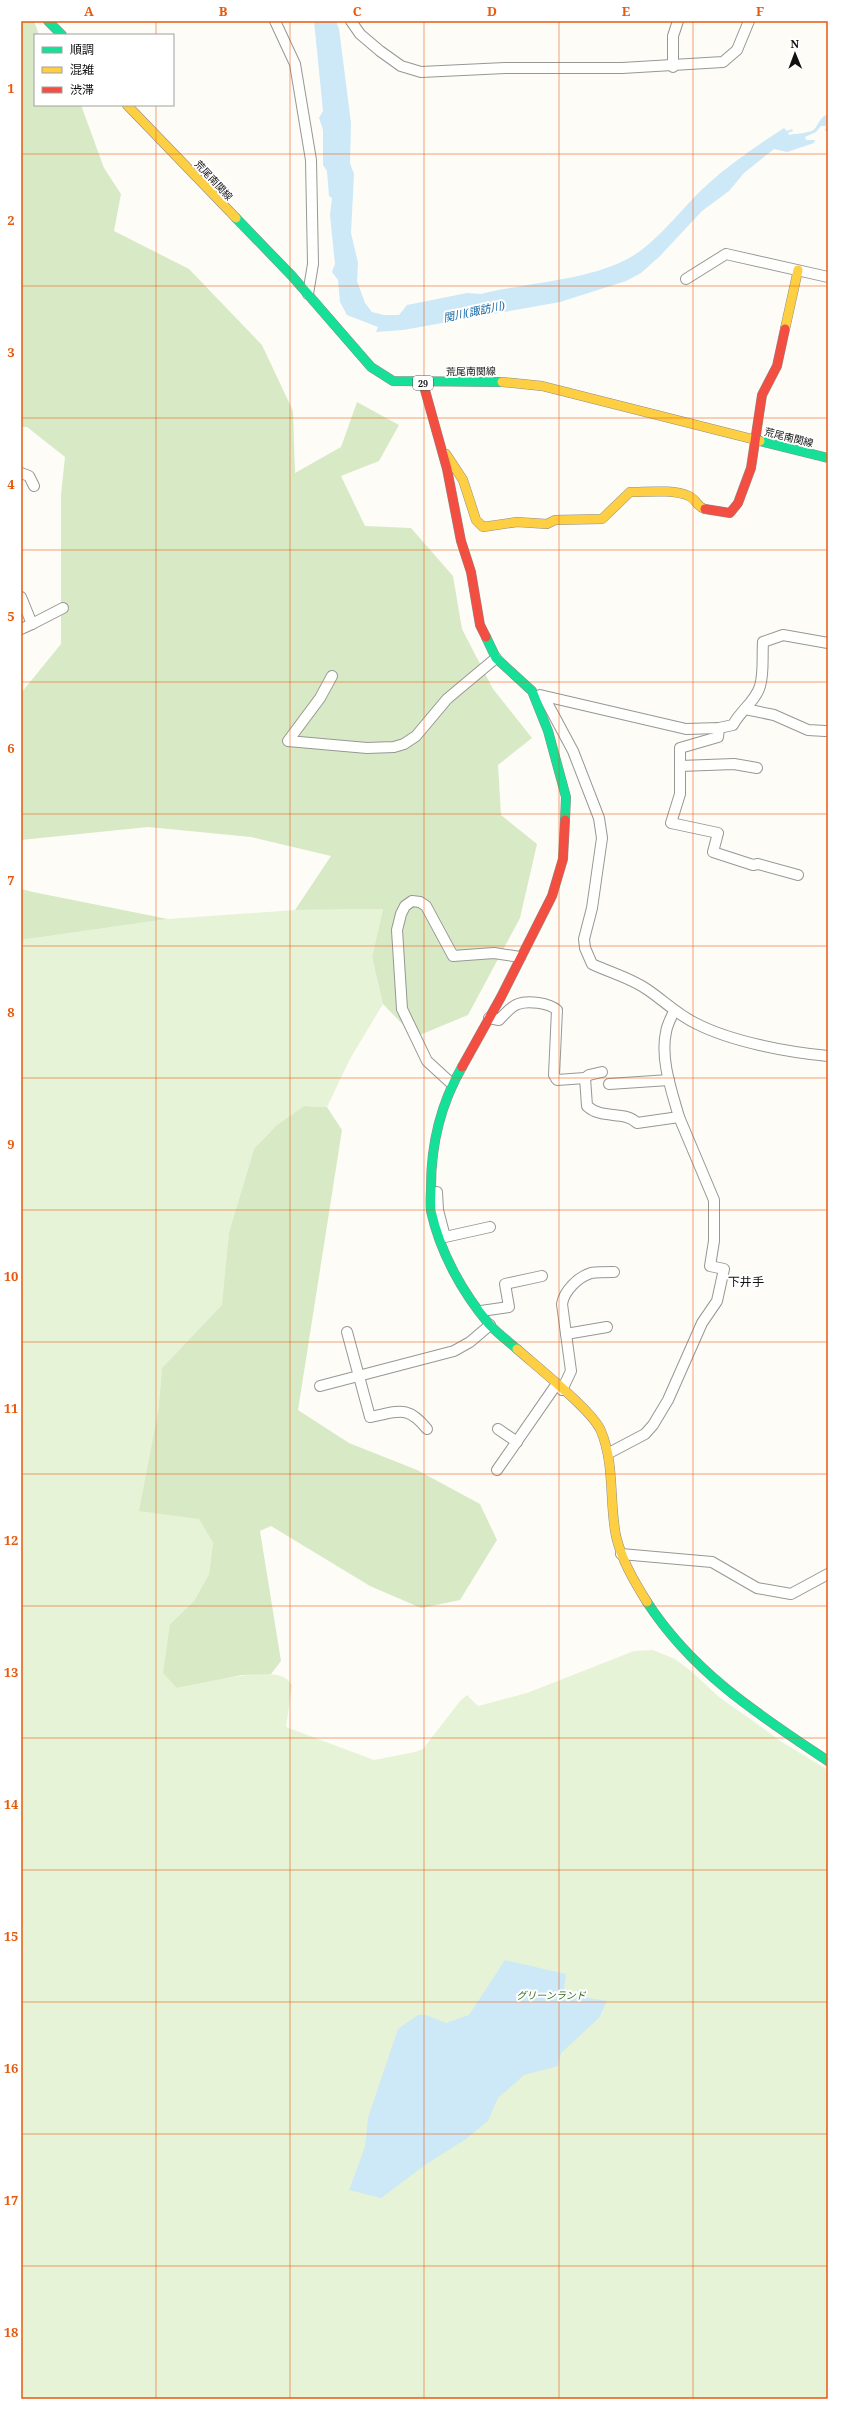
<svg xmlns="http://www.w3.org/2000/svg" width="849" height="2420" viewBox="0 0 849 2420" font-family="'Noto Serif','Noto Sans JP',serif">
	<style>
		.green { fill: #e7f3d7 }
		.forest { fill: #d8eac5 }
		.water { fill: #cde8f7 }
		.lines { fill: none; stroke-linecap: round; stroke-linejoin: round }
		.street-casing { stroke: #979795; stroke-width: 12 }
		.fast-casing { stroke: #8e8d8b; stroke-width: 10 }
		.slow-casing { stroke: #8e8d8b; stroke-width: 10 }
		.jam-casing { stroke: #8e8d8b; stroke-width: 10 }
		.street { stroke: #fffffe; stroke-width: 10 }
		.fast { stroke: #16e098; stroke-width: 9 }
		.slow { stroke: #ffcf43; stroke-width: 9 }
		.jam { stroke: #f24e42; stroke-width: 9 }
		.grid { fill: none; stroke: #e8590c; stroke-width: 1; stroke-opacity: 0.55 }
		.labels { text-anchor: middle; dominant-baseline: central; stroke-width: 4; stroke-linejoin: round; paint-order: stroke }
		.shield { fill: #fff; stroke: #585858; stroke-width: 1 }
		.shield-label { font-size: 9px; font-weight: bold; fill: #111 }
		.street-label { font-size: 10px; fill: #111; stroke: #fff }
		.park-label { font-size: 10px; font-style: italic; fill: #2f6b1f; stroke: #fff }
		.water-label { font-size: 11px; font-style: italic; fill: #1768a6; stroke: #fff }
		.quarter-label { font-size: 12px; fill: #111; stroke: #fff }
		.neatline { fill: none; stroke: #e8590c; stroke-width: 1.5 }
		.grid-label { font-size: 13px; text-anchor: middle; font-weight: bold; fill: #e8590c }
	</style>
	<rect width="100%" height="100%" fill="#fdfcf7"/>
	<!-- green -->
	<path class="green" d="M383,909L372,957L383,1004L350,1059L327,1107L304,1106L254,1149L229,1232L223,1305L162,1368L158,1412L199,1519L213,1543L209,1574L194,1601L170,1624L177,1688C200,1684 266,1666 285,1678C288,1679 290,1683 292,1685L286,1727L374,1760L415,1752L423,1749L460,1701L467,1695L478,1706L527,1693L634,1651L653,1650L675,1659L691,1671L719,1697L749,1718L782,1742L828,1770V2399H306L280,2397L268,2399H21V940L168,919L295,910Z"/>
	<!-- forest -->
	<g class="forest">
		<path d="M21,21H34L39,35H35V105H81L104,168L121,194L114,231L189,269L262,345L293,411L295,473L341,447L357,402L399,425L379,461L341,476L365,526L411,528L453,576L462,629L493,689L532,738L498,765L501,815L537,844L520,918L468,1015L415,1037L383,1004L372,957L383,909L295,910L331,856L251,837L148,827L21,840V693L61,644V495L65,457L27,427H21Z"/>
		<path d="M21,889L33,892L168,919L21,940Z"/>
		<path d="M304,1106L327,1107L342,1130L298,1410L349,1443L417,1470L480,1504L497,1540L460,1600L421,1608L370,1586L271,1526L260,1531L281,1661L271,1674L242,1675L177,1688L163,1673L170,1624L194,1601L209,1574L213,1543L199,1519L139,1511L158,1412L162,1368L222,1305L229,1232L254,1149L276,1126Z"/>
	</g>
	<!-- water -->
	<g class="water">
		<path d="M314,21H336L339,29L351,123L350,163L354,174L351,233L358,263L357,281L365,303L372,312L384,315H399L407,305L467,293L481,294C528,282 589,281 631,257C659,241 683,206 708,184C731,163 758,145 784,128L787,131L792,129L793,131L788,133L789,135C797,133 812,134 816,127C820,121 821,117 828,114V137L827,131H825L826,126H821L816,132L805,137L806,140H815L814,143L787,152L774,149L744,173L729,191L702,211L660,256L641,273L626,281L560,302L403,330L376,332L378,327L347,315L340,302L338,280L332,272L335,264L330,215L332,198L329,196L327,171L323,165V130L319,118L323,111Z"/>
		<path d="M505,1960L566,1974L564,1990L572,1995L607,2001L599,2018L561,2053L558,2066L524,2075L498,2098L488,2121L466,2139L428,2163L381,2198L349,2190L365,2147L368,2118L398,2029L418,2015H426L446,2023L469,2015Z"/>
	</g>
	<g class="lines">
		<!-- street casing -->
		<g class="street-casing">
			<g id="street">
				<path d="M275,21L295,64L311,160L313,264L308,294"/>
				<path d="M351,21L360,34L380,51L401,66L421,72L505,68H622L723,62L737,50L749,21"/>
				<path d="M673,67V36L678,21"/>
				<path d="M686,279L726,254L828,277"/>
				<path d="M21,473L29,476L34,486"/>
				<path d="M21,597L32,624L21,629"/>
				<path d="M32,624L63,608"/>
				<path d="M332,676L320,698L288,741L367,748L394,747L404,744L416,736L447,699L496,658"/>
				<path d="M540,695L686,729L719,728L733,725C739,712 756,701 760,686C764,673 762,656 763,642L783,635L828,643"/>
				<path d="M544,697L573,751L599,818L602,838L592,908L584,939L585,948L592,964C611,973 631,978 648,990C664,1001 677,1014 695,1023C732,1042 787,1052 828,1056"/>
				<path d="M745,709L774,715L808,730L825,731"/>
				<path d="M719,728L718,737L680,748V794L671,823L718,833L713,852L753,865L758,864L798,875"/>
				<path d="M680,766L734,764L757,768"/>
				<path d="M489,1018L499,1020C504,1015 511,1006 518,1004C528,1000 549,1003 557,1010L554,1075L557,1080L585,1078L587,1106C602,1120 624,1110 637,1123L679,1117C672,1092 660,1059 666,1032C667,1025 671,1018 674,1011"/>
				<path d="M585,1078L589,1075L602,1072"/>
				<path d="M452,1084L427,1061L402,1009L397,930L401,914L405,906L412,901L420,902L426,906L453,956L494,953L520,957"/>
				<path d="M609,1084L669,1080"/>
				<path d="M437,1192L438,1210L445,1237L490,1227"/>
				<path d="M481,1311L509,1307L505,1284L542,1276"/>
				<path d="M347,1332L370,1417C398,1412 407,1404 427,1429"/>
				<path d="M566,1334L607,1327"/>
				<path d="M320,1386L454,1351L470,1342L490,1325"/>
				<path d="M562,1390L571,1371L562,1304C564,1291 578,1277 591,1273C598,1272 607,1272 614,1272"/>
				<path d="M498,1429L517,1442"/>
				<path d="M609,1453L645,1434L653,1425L668,1400L702,1323L717,1301L724,1269L710,1266L714,1241V1200L679,1117"/>
				<path d="M497,1470L556,1385"/>
				<path d="M621,1554L712,1562L757,1588L791,1594L828,1574"/>
			</g>
		</g>
		<!-- fast casing -->
		<g class="fast-casing">
			<g id="fast">
				<path d="M48,21L62,35"/>
				<path d="M236,218L292,276L371,367L393,381L502,382"/>
				<path d="M760,441L828,458"/>
				<path d="M486,637L496,658L532,691L548,731L566,797L565,820"/>
				<path d="M462,1067C440,1105 431,1144 431,1187C431,1194 430,1203 431,1211C440,1252 462,1292 489,1324C497,1333 508,1341 517,1349"/>
				<path d="M647,1602C693,1673 759,1715 828,1761"/>
			</g>
		</g>
		<!-- slow casing -->
		<g class="slow-casing">
			<g id="slow">
				<path d="M127,105L236,218"/>
				<path d="M785,329L798,270"/>
				<path d="M502,382L542,386L760,441"/>
				<path d="M446,454L463,480L476,520L483,527L517,522L547,524L555,520L602,519L630,492C648,492 672,489 689,496C696,499 697,507 705,509"/>
				<path d="M517,1349C536,1366 593,1411 601,1431C615,1465 609,1501 616,1536C622,1561 634,1581 647,1602"/>
			</g>
		</g>
		<!-- jam casing -->
		<g class="jam-casing">
			<g id="jam">
				<path d="M423,383L447,469L461,541L471,572L480,625L486,637"/>
				<path d="M705,509L730,513L738,503L751,468L762,395L777,366L785,329"/>
				<path d="M462,1067L501,997L552,896L563,859L565,820"/>
			</g>
		</g>
		<!-- street -->
		<use href="#street" class="street"/>
		<!-- fast -->
		<use href="#fast" class="fast"/>
		<!-- slow -->
		<use href="#slow" class="slow"/>
		<!-- jam -->
		<use href="#jam" class="jam"/>
	</g>
	<!-- grid -->
	<path class="grid" d="M156,21V35M290,21V2399M424,21V2399M559,21V2399M693,21V2399M156,105V2399M21,154H828M21,286H828M21,418H828M21,550H828M21,682H828M21,814H828M21,946H828M21,1078H828M21,1210H828M21,1342H828M21,1474H828M21,1606H828M21,1738H828M21,1870H828M21,2002H828M21,2134H828M21,2266H828"/>
	<g class="labels">
		<!-- shield labels -->
		<rect class="shield" x="413" y="376" width="20" height="14" rx="3"/>
		<g class="shield-label">
			<text x="423" y="383">29</text>
		</g>
		<!-- street labels -->
		<g class="street-label">
			<text transform="translate(214 180) rotate(47)">荒尾南関線</text>
			<text transform="translate(471 371) rotate(-1)">荒尾南関線</text>
			<text transform="translate(789 437) rotate(14)">荒尾南関線</text>
		</g>
		<!-- park labels -->
		<g class="park-label">
			<text x="551" y="1995">グリーンランド</text>
		</g>
		<!-- water labels -->
		<g class="water-label">
			<text transform="translate(474 311) rotate(-12)">関川(諏訪川)</text>
		</g>
		<!-- quarter labels -->
		<g class="quarter-label">
			<text x="746" y="1281">下井手</text>
		</g>
	</g>
	<!-- border -->
	<rect width="849" height="2420" fill="none" stroke="#ffffff" stroke-width="44"/>
	<!-- legend -->
	<rect x="34" y="34" width="140" height="72" fill="#ffffff" stroke="#a0a0a0"/>
	<rect x="42" y="47" width="20" height="6" fill="#16e098" stroke="#a0a0a0"/>
	<text x="70" y="54" font-size="12" fill="#111111">順調</text>
	<rect x="42" y="67" width="20" height="6" fill="#ffcf43" stroke="#a0a0a0"/>
	<text x="70" y="74" font-size="12" fill="#111111">混雑</text>
	<rect x="42" y="87" width="20" height="6" fill="#f24e42" stroke="#a0a0a0"/>
	<text x="70" y="94" font-size="12" fill="#111111">渋滞</text>
	<!-- north arrow -->
	<g transform="translate(795 54) rotate(359)" stroke="#ffffff" stroke-width="3" paint-order="stroke">
	<path d="M0-3L7 15L0 10L-7 15Z" fill="#111111"/>
	<text y="-6" font-size="11" font-weight="bold" text-anchor="middle" fill="#111111">N</text>
	</g>
	<rect x="22" y="22" width="805" height="2376" class="neatline"/>
	<g class="grid-label">
		<text x="89" y="16">A</text>
		<text x="223" y="16">B</text>
		<text x="357" y="16">C</text>
		<text x="492" y="16">D</text>
		<text x="626" y="16">E</text>
		<text x="760" y="16">F</text>
		<text x="11" y="93">1</text>
		<text x="11" y="225">2</text>
		<text x="11" y="357">3</text>
		<text x="11" y="489">4</text>
		<text x="11" y="621">5</text>
		<text x="11" y="753">6</text>
		<text x="11" y="885">7</text>
		<text x="11" y="1017">8</text>
		<text x="11" y="1149">9</text>
		<text x="11" y="1281">10</text>
		<text x="11" y="1413">11</text>
		<text x="11" y="1545">12</text>
		<text x="11" y="1677">13</text>
		<text x="11" y="1809">14</text>
		<text x="11" y="1941">15</text>
		<text x="11" y="2073">16</text>
		<text x="11" y="2205">17</text>
		<text x="11" y="2337">18</text>
	</g>
</svg>
